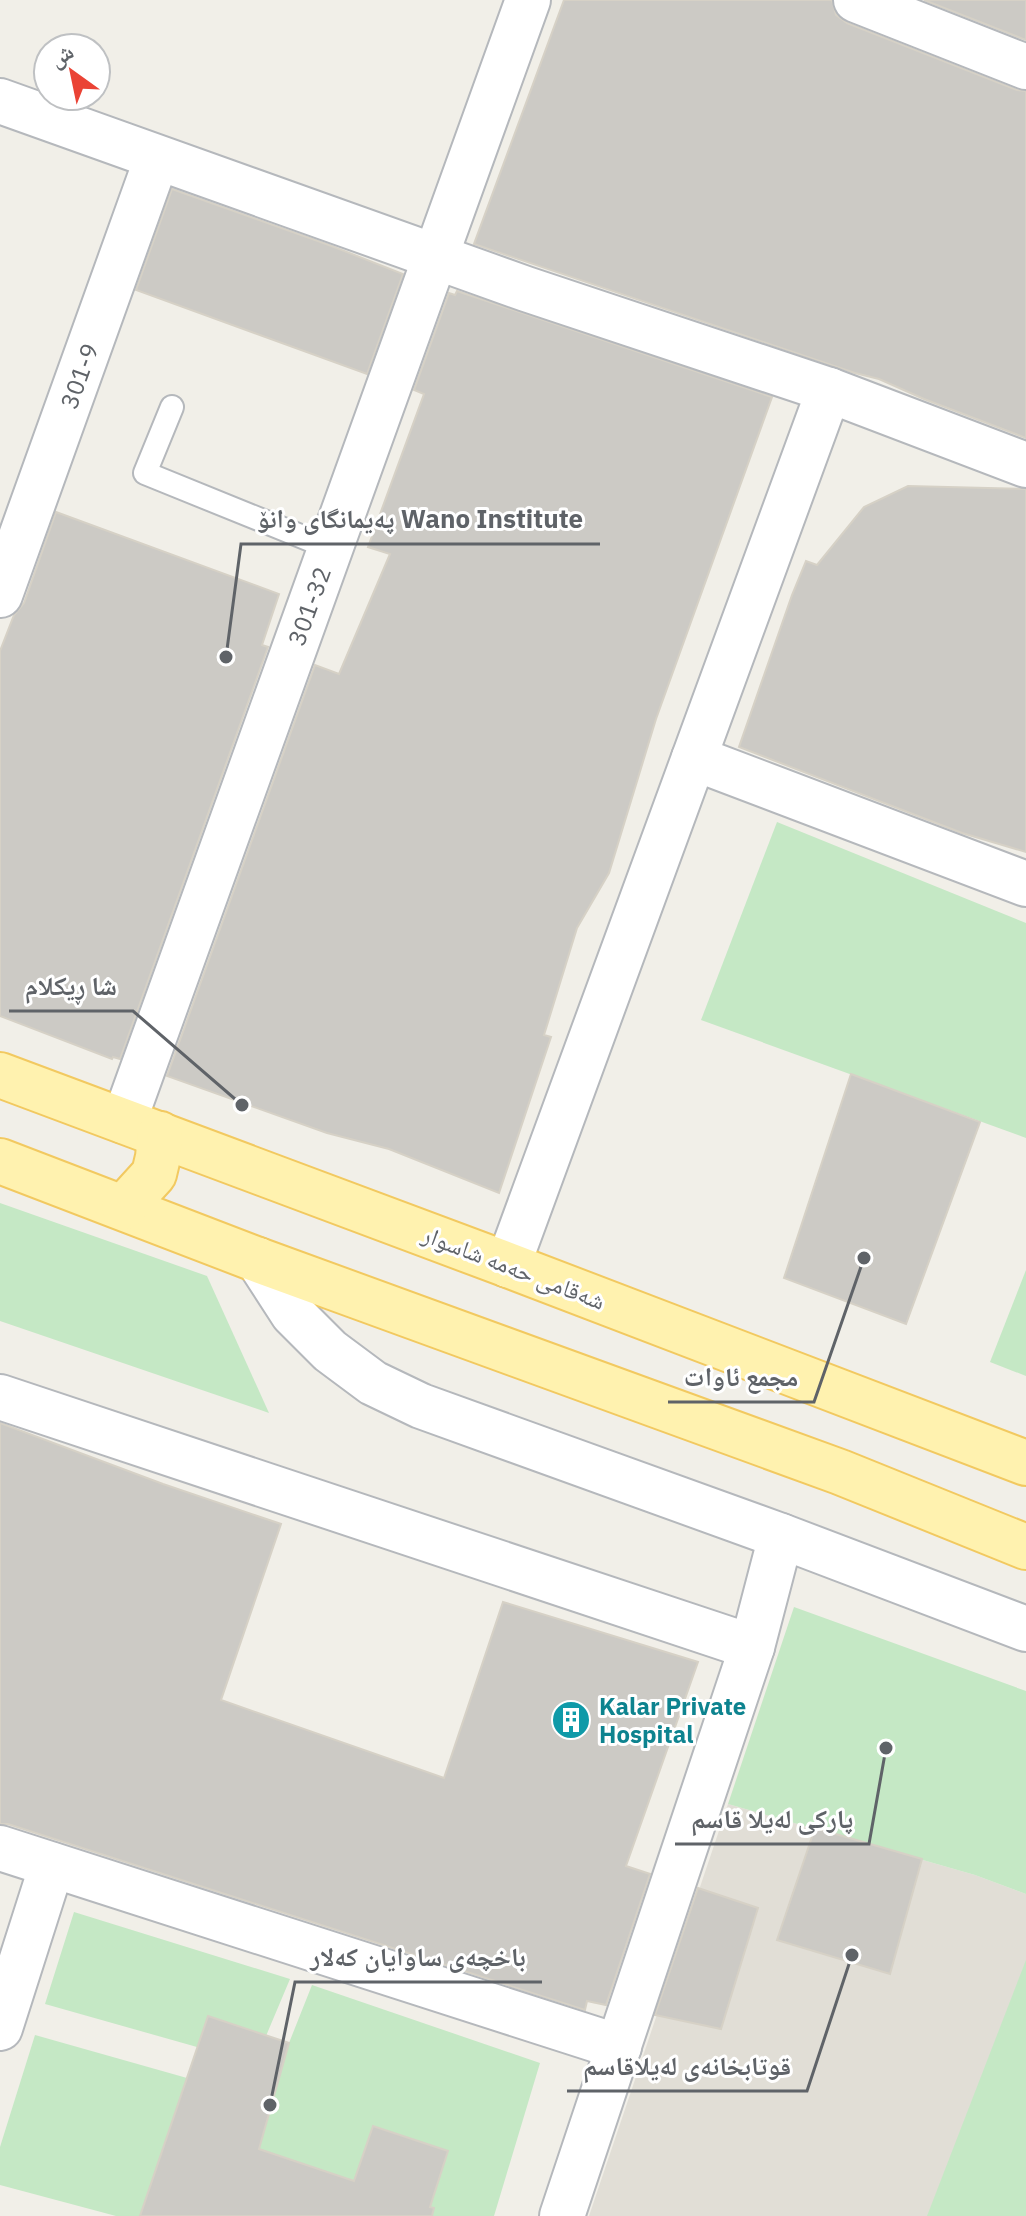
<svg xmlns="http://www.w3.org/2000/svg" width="1026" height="2216" viewBox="0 0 1026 2216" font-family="'IBM Plex Sans','Noto Naskh Arabic',sans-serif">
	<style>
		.education { fill: #e1ded6 }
		.green { fill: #c5e8c5 }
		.building { fill: #cccac5; stroke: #d6d1c6; stroke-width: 2 }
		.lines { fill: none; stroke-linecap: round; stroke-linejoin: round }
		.lane-casing { stroke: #b5b8bc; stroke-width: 26 }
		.street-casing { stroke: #b5b8bc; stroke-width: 48 }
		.primary-casing { stroke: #f2c960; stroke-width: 48 }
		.lane { stroke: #fff; stroke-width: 22 }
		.street { stroke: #fff; stroke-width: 44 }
		.primary { stroke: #fff2af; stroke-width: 44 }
		.labels { text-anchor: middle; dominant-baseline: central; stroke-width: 6; stroke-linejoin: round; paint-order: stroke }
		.street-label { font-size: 24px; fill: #5f6368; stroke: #fff }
		.culture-label { font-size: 24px; font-weight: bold; fill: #0d838f; stroke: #fff; text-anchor: start }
		.leader { fill: none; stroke: #5f6368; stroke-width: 3 }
		.callout-dot { fill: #5f6368; stroke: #fff; stroke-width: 3 }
		.callout-label { font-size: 26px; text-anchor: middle; font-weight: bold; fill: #5f6368; stroke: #fff; stroke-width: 6; stroke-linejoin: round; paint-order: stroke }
	</style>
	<rect width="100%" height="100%" fill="#f1efe8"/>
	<!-- education -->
	<path class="education" d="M728,1804L975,1875L1026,1894V2216H589Z"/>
	<!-- green -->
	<g class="green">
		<path d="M777,822L1026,923V1138L701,1020Z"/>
		<path d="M0,1203L207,1276L269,1413L0,1321Z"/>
		<path d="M1026,1270V1376L990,1362Z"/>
		<path d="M794,1607L1026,1691V1894L975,1875L728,1804Z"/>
		<path d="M74,1912L290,1979L266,2036L208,2017L197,2047L45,2004Z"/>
		<path d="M1026,1960V2216H927Z"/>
		<path d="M312,1985L540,2063L494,2216H427L448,2151L374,2126L354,2181L259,2149L289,2043Z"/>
		<path d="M35,2035L187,2078L140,2216H116L0,2185V2147Z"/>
	</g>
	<!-- building -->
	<g class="building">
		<path d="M564,0H832L836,15L847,23L1017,90L1026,91V438L924,399L879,379L855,373L474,244Z"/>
		<path d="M924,0H1026V40Z"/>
		<path d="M172,189L329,245L403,274L367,374L136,290Z"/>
		<path d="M457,291L772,397L656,719L609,873L577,928L544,1035L551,1037L499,1193L389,1149L327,1133L167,1076L315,665L339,674L390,554L368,547L424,394L414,390L449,293L455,295Z"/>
		<path d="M908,486L1026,489V852L962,833L739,747L792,595L806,561L817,565L864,507Z"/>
		<path d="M56,512L279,594L262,645L268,647L120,1059L113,1057L112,1059L0,1016V651L14,615L24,603Z"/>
		<path d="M851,1074L980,1122L906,1324L784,1278Z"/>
		<path d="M0,1423L163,1484L281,1524L221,1700L444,1778L503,1602L698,1662L626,1866L650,1874L606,2005L587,2001L585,2010L8,1824H0Z"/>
		<path d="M815,1828L922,1859L890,1974L777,1940Z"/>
		<path d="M698,1888L758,1908L721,2029L655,2015Z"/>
		<path d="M208,2016L289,2043L259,2149L354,2181L373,2126L448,2151L430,2207L434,2208L432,2216H140Z"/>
	</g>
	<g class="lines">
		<!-- lane casing -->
		<g class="lane-casing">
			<path id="lane" d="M172,407L145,473L330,548"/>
		</g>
		<!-- street casing -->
		<g class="street-casing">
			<g id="street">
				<path d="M856,0L1026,67"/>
				<path d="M0,101L526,289L829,390L1026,465"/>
				<path d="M0,595L157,158"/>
				<path d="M694,758L1026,884"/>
				<path d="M124,1121L528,0"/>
				<path d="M258,1260L293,1314L330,1351L373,1383L421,1406L781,1536L1026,1629"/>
				<path d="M508,1265L829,390"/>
				<path d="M0,1397L752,1647"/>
				<path d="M0,1848L619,2047"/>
				<path d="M0,2028L52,1865"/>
				<path d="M562,2216L752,1647L781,1536"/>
			</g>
		</g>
		<!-- primary casing -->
		<g class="primary-casing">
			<g id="primary">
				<path d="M0,1075L508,1265L1026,1463"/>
				<path d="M0,1161L258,1260L840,1472L1026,1547"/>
				<path d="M124,1207L154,1174L158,1157L160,1134"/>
			</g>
		</g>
		<!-- lane -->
		<use href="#lane" class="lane"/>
		<!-- street -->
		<use href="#street" class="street"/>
		<!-- primary -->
		<use href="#primary" class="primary"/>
	</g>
	<!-- icons -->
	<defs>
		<g id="building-disc" transform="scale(2)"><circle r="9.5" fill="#0f9aa8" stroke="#fff"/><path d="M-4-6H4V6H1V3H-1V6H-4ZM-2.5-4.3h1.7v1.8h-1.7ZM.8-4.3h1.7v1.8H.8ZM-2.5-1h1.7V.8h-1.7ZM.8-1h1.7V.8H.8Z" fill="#fff"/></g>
	</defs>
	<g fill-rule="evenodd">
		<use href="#building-disc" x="571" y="1720"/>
	</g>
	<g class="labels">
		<!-- street labels -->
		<g class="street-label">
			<text transform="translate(79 376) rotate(-70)">301-9</text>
			<text transform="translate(309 606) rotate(-70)">301-32</text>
			<text transform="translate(514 1267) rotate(21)">شەقامی حەمە شاسوار</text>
		</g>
		<!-- culture labels -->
		<g class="culture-label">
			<text x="599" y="1706">Kalar Private<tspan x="599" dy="28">Hospital</tspan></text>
		</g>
	</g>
	<!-- callouts -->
	<path class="leader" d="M226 657L241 544H600M242 1105L133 1011H9M864 1258L814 1402H668M886 1748L869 1844H675M270 2105L295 1982H542M852 1955L807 2091H567"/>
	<g class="callout-dot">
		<circle cx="226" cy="657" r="8"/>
		<circle cx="242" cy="1105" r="8"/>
		<circle cx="864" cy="1258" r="8"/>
		<circle cx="886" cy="1748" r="8"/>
		<circle cx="270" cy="2105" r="8"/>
		<circle cx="852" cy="1955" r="8"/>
	</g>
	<g class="callout-label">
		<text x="420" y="528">پەیمانگای وانۆ Wano Institute</text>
		<text x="71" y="995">شا ڕیکلام</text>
		<text x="741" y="1386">مجمع ئاوات</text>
		<text x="772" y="1828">پارکی لەیلا قاسم</text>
		<text x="418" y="1966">باخچەی ساوایان کەلار</text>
		<text x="687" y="2075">قوتابخانەی لەیلاقاسم</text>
	</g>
	<!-- north arrow -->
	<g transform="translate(72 72) rotate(327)"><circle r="38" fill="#ffffff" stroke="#bfc1c3" stroke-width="2"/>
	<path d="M0-6L14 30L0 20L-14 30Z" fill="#ea4335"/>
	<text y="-12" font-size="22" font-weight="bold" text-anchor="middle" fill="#5f6368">ش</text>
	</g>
</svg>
